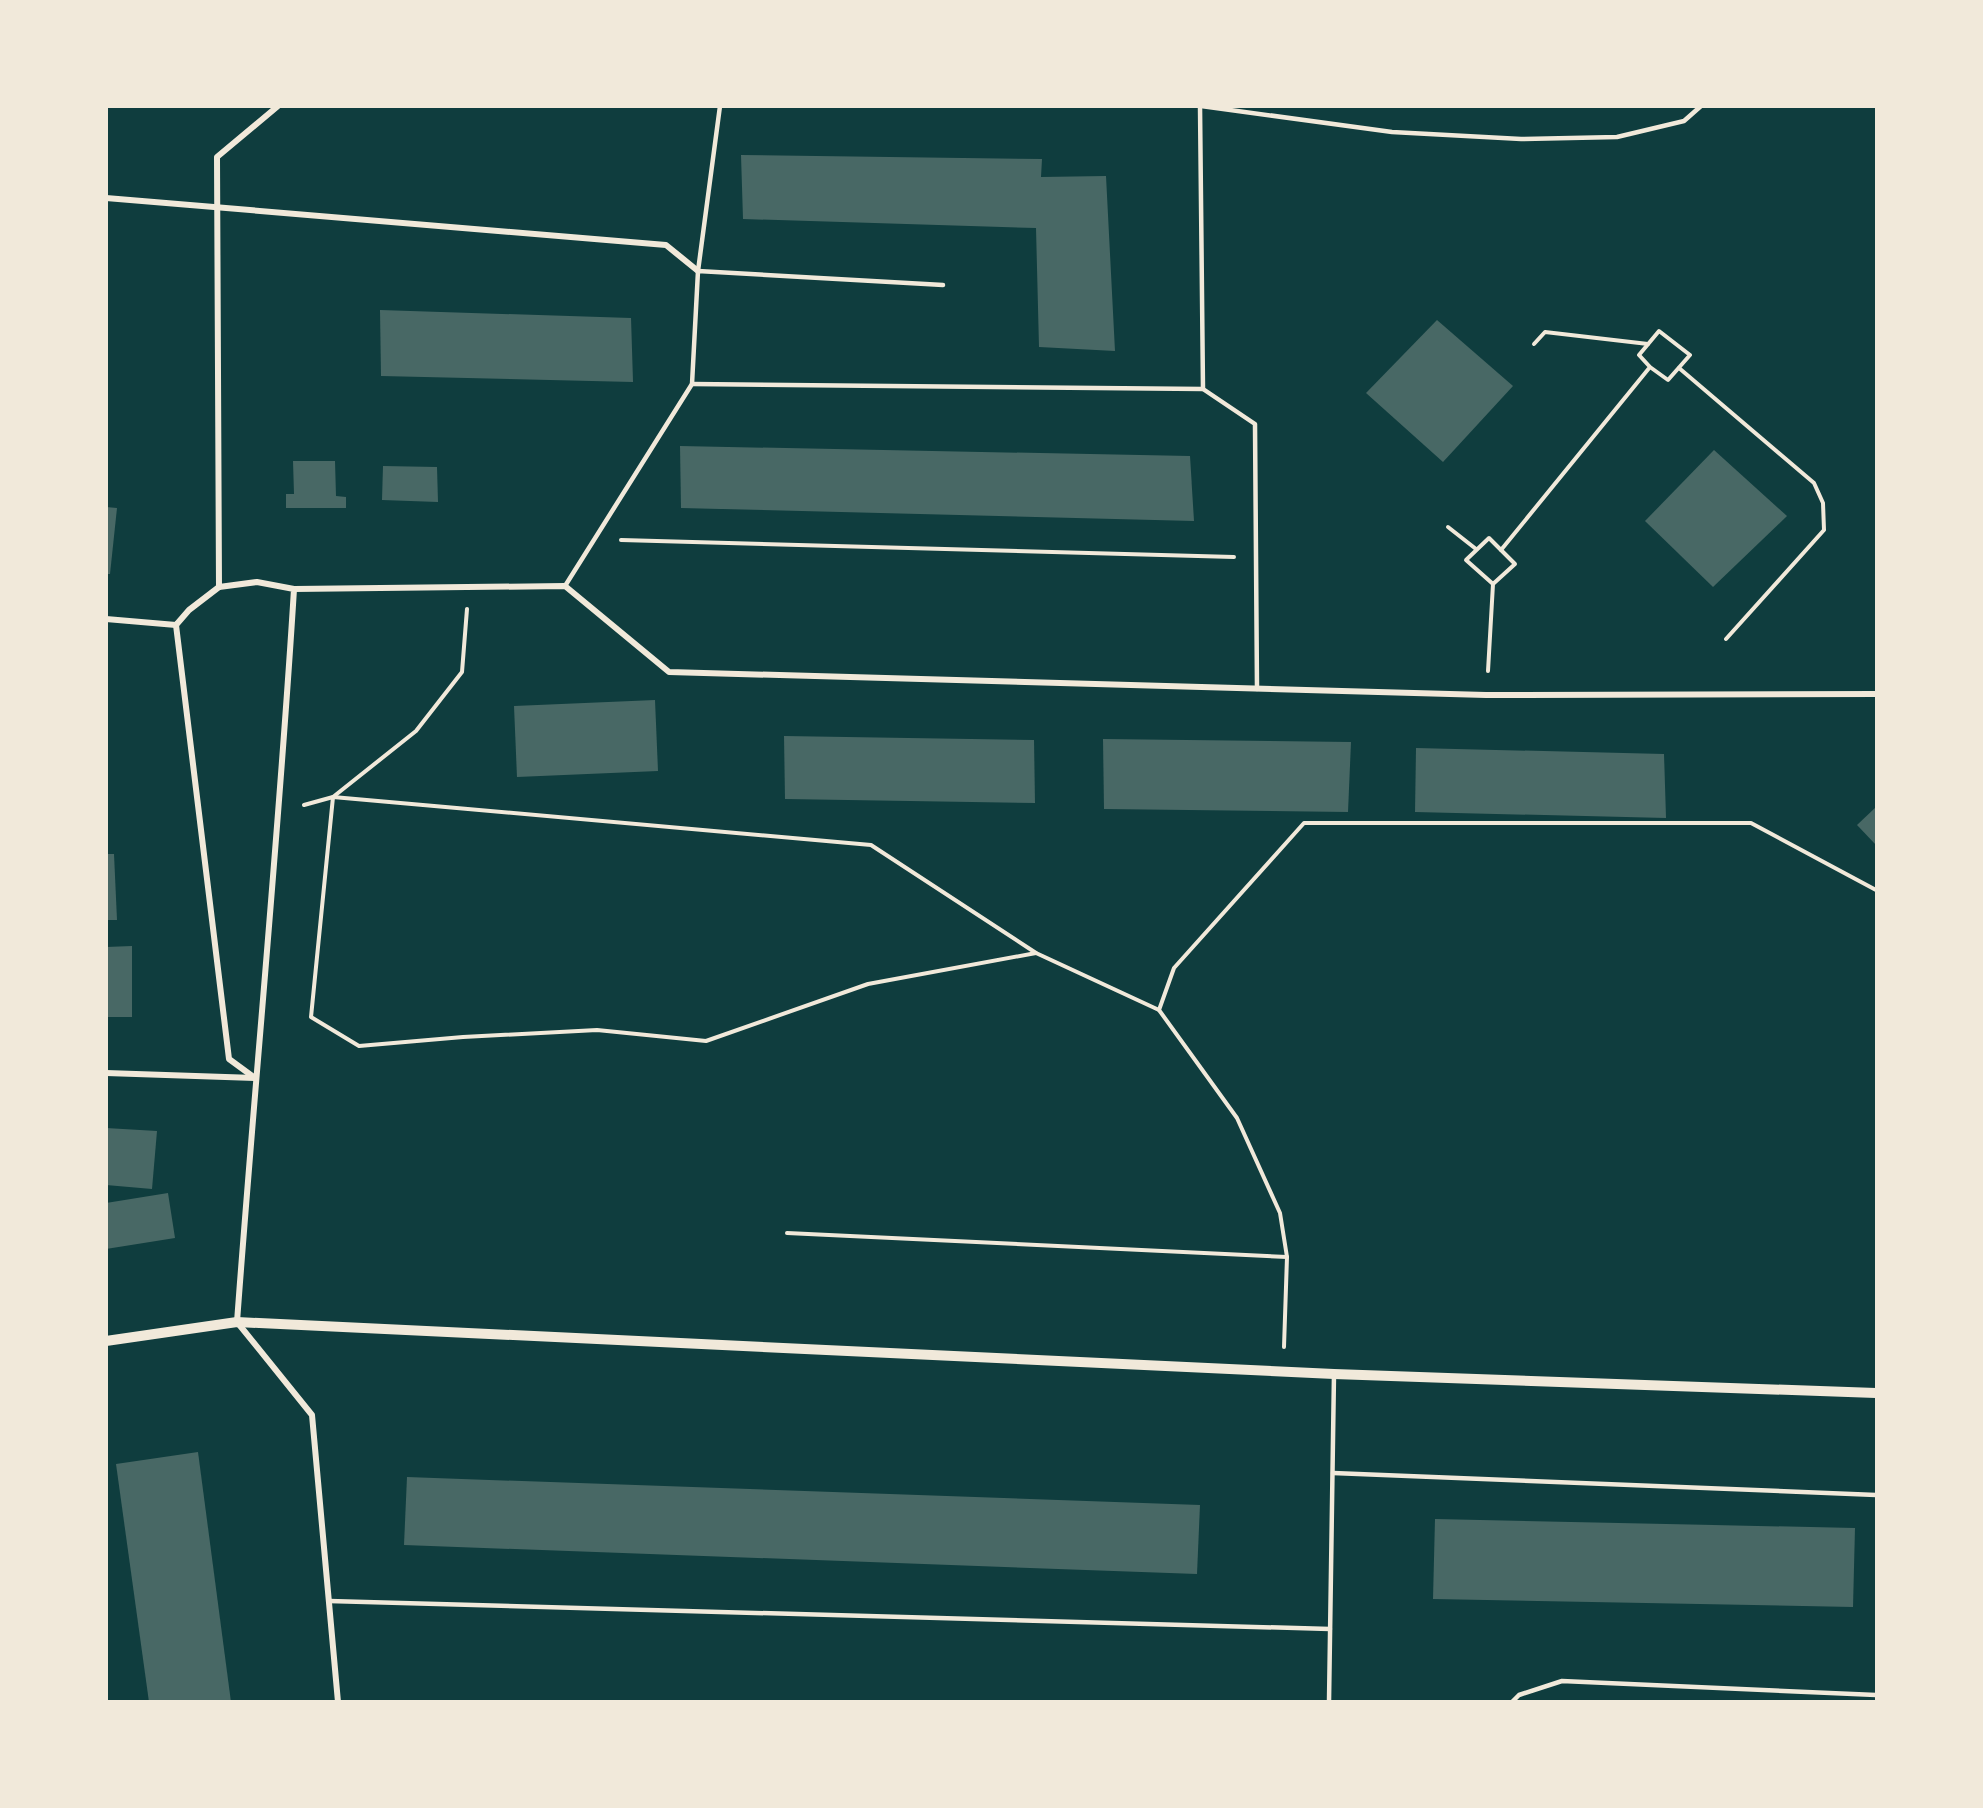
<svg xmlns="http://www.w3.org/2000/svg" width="1983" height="1808" viewBox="0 0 1983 1808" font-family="Barlow,sans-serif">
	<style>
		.building { fill: #486865 }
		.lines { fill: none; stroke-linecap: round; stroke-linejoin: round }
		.path { stroke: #f1e9da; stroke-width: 4 }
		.service { stroke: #f1e9da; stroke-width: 4.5 }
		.minor { stroke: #f1e9da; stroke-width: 6 }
		.tertiary { stroke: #f1e9da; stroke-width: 10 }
	</style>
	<rect width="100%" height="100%" fill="#0f3d3e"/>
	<!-- building -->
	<g class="building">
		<path d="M741,155L1042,159L1041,177L1106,176L1115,351L1039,347L1036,228L743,219Z"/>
		<path d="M380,310L631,318L633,382L381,376Z"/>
		<path d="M1437,320L1513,386L1443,462L1366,393Z"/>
		<path d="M680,446L1190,456L1194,521L681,508Z"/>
		<path d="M1714,450L1787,516L1713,587L1645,521Z"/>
		<path d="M293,461H335L336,496L346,497V508H286V494H294Z"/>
		<path d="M383,466L437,467L438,502L382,500Z"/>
		<path d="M106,507L117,508L110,574H106Z"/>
		<path d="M655,700L658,771L517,777L514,706Z"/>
		<path d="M784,736L1034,740L1035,803L785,799Z"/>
		<path d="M1103,739L1351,742L1348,812L1104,809Z"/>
		<path d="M1416,748L1664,754L1666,818L1415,812Z"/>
		<path d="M1876,807V845L1857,825Z"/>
		<path d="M106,854H114L117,920H106Z"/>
		<path d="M132,946V1017H106V947Z"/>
		<path d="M106,1128L157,1131L152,1189L106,1185Z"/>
		<path d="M168,1193L175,1238L106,1249V1203Z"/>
		<path d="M198,1452L231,1702H149L116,1464Z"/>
		<path d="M407,1477L1200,1505L1197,1574L404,1545Z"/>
		<path d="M1435,1519L1855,1528L1853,1607L1433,1599Z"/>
	</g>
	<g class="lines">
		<!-- path -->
		<g class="path">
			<path d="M1534,344L1545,332L1648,344"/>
			<path d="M1679,368L1814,483L1823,503L1824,530L1726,639"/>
			<path d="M1448,527L1476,549"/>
			<path d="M621,540L1234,557"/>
			<path d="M1501,550L1650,367L1668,380L1690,355L1659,331L1639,355L1650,367"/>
			<path d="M467,609L462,672L416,731L333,797L311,1017L359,1046L463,1037L597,1030L706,1041L868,984L1036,953"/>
			<path d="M1488,671L1493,584L1466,560L1489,538L1515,564L1493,584"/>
			<path d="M304,805L333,797L871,845L1036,953L1159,1010"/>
			<path d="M787,1233L1287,1257"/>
			<path d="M1284,1347L1287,1257L1280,1213L1237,1118L1159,1010L1174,968L1304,823H1751L1876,890"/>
		</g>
		<!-- service -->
		<g class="service">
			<path d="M1200,106L1203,389"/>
			<path d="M1201,106L1392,132L1521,139L1617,137L1684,121L1701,106"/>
			<path d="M698,271L720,106"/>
			<path d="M692,384L1203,389L1255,424L1257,689"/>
			<path d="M565,586L692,384L698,271L943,285"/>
			<path d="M1333,1473L1876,1495"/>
			<path d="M329,1601L1330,1629"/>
			<path d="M1329,1702L1334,1374"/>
			<path d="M1512,1702L1519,1695L1562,1681L1876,1695"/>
		</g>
		<!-- minor -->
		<g class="minor">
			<path d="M278,106L217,157L219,587L257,582L294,589C279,834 255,1078 237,1322L312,1415L338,1702"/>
			<path d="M106,198L666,245L698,271"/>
			<path d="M294,589L565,586L669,672L1486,695L1876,694"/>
			<path d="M106,619L176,625L189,610L219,587"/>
			<path d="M176,625L229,1059L255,1078"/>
			<path d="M106,1073L255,1078"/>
		</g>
		<!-- tertiary -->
		<path class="tertiary" d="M106,1341L237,1322L1334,1374L1876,1393"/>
	</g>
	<!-- border -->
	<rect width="1983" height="1808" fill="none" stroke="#f1e9da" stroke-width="216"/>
</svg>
